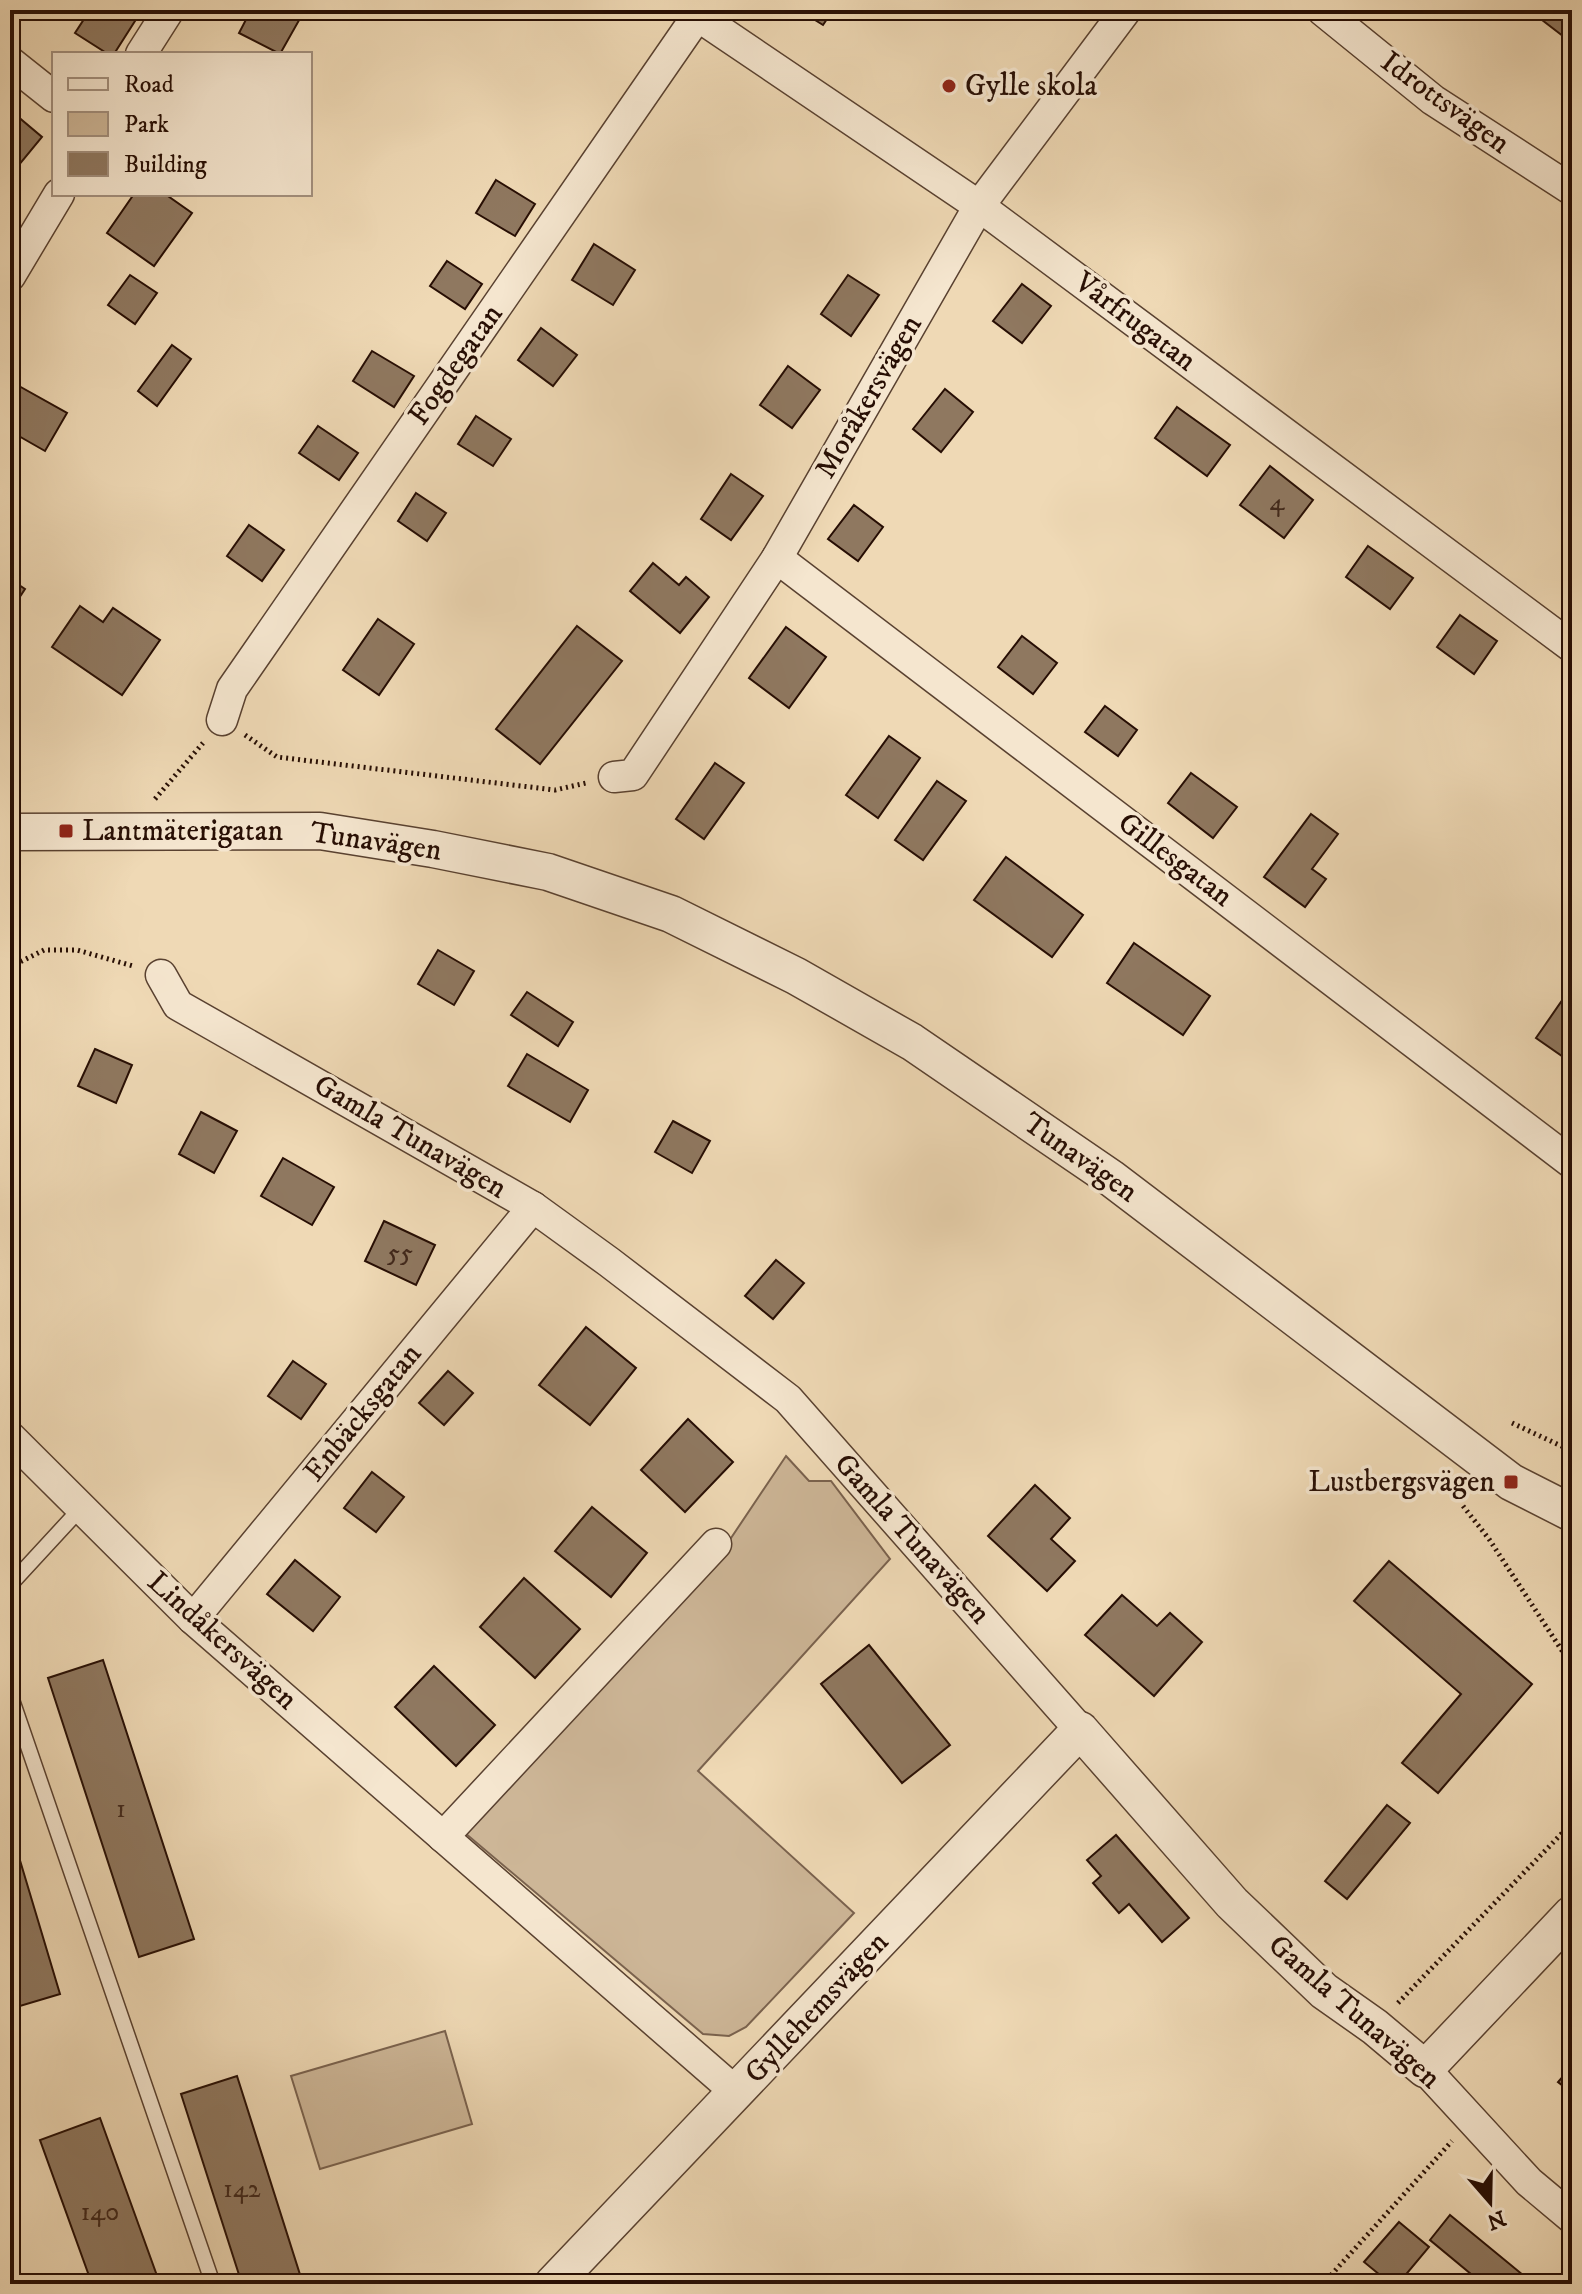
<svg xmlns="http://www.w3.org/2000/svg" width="1582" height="2294" viewBox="0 0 1582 2294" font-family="'IM FELL DW Pica',serif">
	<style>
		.green { fill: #cdb697; stroke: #7a624e; stroke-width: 2 }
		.building { fill: #8f7860; stroke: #270e04; stroke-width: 2 }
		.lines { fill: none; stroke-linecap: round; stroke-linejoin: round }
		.service-casing { stroke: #594130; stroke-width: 17 }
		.minor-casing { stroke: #594130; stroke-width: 33 }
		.tertiary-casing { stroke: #594130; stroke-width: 39 }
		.path { stroke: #270e04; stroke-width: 5; stroke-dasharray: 2 4; stroke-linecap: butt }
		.service { stroke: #f5e6cf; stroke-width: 14 }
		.minor { stroke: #f5e6cf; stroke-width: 30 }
		.tertiary { stroke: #f5e6cf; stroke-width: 36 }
		.poi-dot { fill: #8f2418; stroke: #f5e6cf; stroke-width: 3 }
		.labels { text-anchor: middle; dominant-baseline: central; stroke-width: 7; stroke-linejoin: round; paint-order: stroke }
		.number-label { font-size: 26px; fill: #41281b }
		.poi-label { font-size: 30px; fill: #270e04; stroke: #f5e6cf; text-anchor: start }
		.street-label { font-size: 30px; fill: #270e04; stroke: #f5e6cf }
	</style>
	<rect width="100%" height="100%" fill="#efd9b5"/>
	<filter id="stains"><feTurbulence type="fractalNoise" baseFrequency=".0025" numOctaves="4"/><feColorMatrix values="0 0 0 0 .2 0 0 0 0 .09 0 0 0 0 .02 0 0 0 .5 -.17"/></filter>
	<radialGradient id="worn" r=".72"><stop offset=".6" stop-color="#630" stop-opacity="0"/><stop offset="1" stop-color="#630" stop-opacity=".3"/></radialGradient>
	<!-- green -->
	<g class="green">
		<path d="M786,1456L809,1481H831L890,1559L698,1771L854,1913L746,2027L729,2036L703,2034L465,1833L727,1544Z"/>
		<path d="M445,2031L472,2124L320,2169L291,2076Z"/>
	</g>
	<!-- building -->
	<g class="building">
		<path d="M90,10H142L114,54H108L75,33Z"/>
		<path d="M251,10H293L302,15L280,54L239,33Z"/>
		<path d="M799,10H833L823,25Z"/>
		<path d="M1529,10H1572V43Z"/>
		<path d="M10,110L42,137L14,171L10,168Z"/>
		<path d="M496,180L535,204L515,236L476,213Z"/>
		<path d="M134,194H165L192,213L154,266L107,233Z"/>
		<path d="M594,244L635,270L613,305L572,280Z"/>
		<path d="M447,261L482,284L465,309L430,286Z"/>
		<path d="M130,275L157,293L135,324L108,305Z"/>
		<path d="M848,275L879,295L851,336L821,314Z"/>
		<path d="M1022,284L1051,306L1022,343L993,321Z"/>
		<path d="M541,328L577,355L553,386L518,360Z"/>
		<path d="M172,345L191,359L157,406L138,391Z"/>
		<path d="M372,351L414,376L394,407L353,381Z"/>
		<path d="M788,366L820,390L792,428L760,405Z"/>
		<path d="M10,381L67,413L45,451L10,431Z"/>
		<path d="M945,389L973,412L941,452L913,429Z"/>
		<path d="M1177,407L1230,445L1207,476L1155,438Z"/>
		<path d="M476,416L511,439L493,466L458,444Z"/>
		<path d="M318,426L358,453L339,480L299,453Z"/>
		<path d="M1270,466L1313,500L1284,538L1240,505Z"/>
		<path d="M731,474L763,496L731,540L701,519Z"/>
		<path d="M416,493L446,513L427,541L398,521Z"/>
		<path d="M854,505L883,527L858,561L828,539Z"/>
		<path d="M249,525L284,550L262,581L227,556Z"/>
		<path d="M1368,546L1413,578L1390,609L1346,577Z"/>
		<path d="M653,563L679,585L686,577L709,597L680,633L630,591Z"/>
		<path d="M10,579L25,589L10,612Z"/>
		<path d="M80,606L103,622L113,608L160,640L122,695L52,647Z"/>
		<path d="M1460,615L1497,641L1474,674L1437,647Z"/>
		<path d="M378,619L414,644L379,695L343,670Z"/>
		<path d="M577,626L622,661L540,764L496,729Z"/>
		<path d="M786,627L826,657L789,708L749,678Z"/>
		<path d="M1022,636L1057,663L1033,694L998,667Z"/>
		<path d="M1105,706L1137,730L1118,756L1085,732Z"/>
		<path d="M889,736L920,758L878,818L846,795Z"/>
		<path d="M715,763L744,783L704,839L676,819Z"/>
		<path d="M1191,773L1237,807L1213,838L1168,803Z"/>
		<path d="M937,781L966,801L923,860L895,840Z"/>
		<path d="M1311,814L1338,834L1312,869L1326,879L1305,907L1264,877Z"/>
		<path d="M1006,857L1083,915L1052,957L974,900Z"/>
		<path d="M1134,943L1210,996L1183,1035L1107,983Z"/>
		<path d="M438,950L474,971L454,1005L418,984Z"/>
		<path d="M1572,986V1063L1536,1038Z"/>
		<path d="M527,992L573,1022L558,1046L511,1015Z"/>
		<path d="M95,1049L132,1065L116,1103L78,1086Z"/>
		<path d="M527,1054L588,1090L570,1122L508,1086Z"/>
		<path d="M201,1112L237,1131L214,1173L179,1154Z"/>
		<path d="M673,1121L710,1141L692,1173L655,1152Z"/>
		<path d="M283,1158L334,1187L312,1225L261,1196Z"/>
		<path d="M384,1221L435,1245L416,1285L365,1261Z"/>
		<path d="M776,1260L804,1283L773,1319L745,1296Z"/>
		<path d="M586,1327L636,1368L590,1425L539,1385Z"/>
		<path d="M293,1361L326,1384L301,1419L268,1396Z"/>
		<path d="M448,1371L473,1393L444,1425L419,1403Z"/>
		<path d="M688,1419L733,1462L685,1512L641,1470Z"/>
		<path d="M372,1472L404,1497L376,1532L344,1508Z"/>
		<path d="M1035,1485L1070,1518L1051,1539L1075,1561L1047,1591L988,1536Z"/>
		<path d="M592,1507L647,1553L611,1597L555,1551Z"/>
		<path d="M295,1560L340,1597L313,1631L267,1594Z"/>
		<path d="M1389,1561L1532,1684L1438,1793L1402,1763L1461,1694L1354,1601Z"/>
		<path d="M524,1578L580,1629L535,1678L480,1627Z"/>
		<path d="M1122,1595L1157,1626L1170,1613L1202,1642L1154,1696L1085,1635Z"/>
		<path d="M869,1645L950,1745L902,1783L821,1684Z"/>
		<path d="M103,1660L194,1939L139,1957L48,1678Z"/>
		<path d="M434,1666L495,1725L456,1766L395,1707Z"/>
		<path d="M1387,1805L1410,1823L1347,1899L1325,1881Z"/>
		<path d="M10,1827L60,1994L10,2009Z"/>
		<path d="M1116,1835L1189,1918L1162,1942L1129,1904L1119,1913L1093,1883L1101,1876L1087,1860Z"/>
		<path d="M1572,2066V2093L1558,2082Z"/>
		<path d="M237,2076L303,2284H242L181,2094Z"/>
		<path d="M100,2118L160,2284H92L40,2140Z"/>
		<path d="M1450,2215L1534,2284H1483L1430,2240Z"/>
		<path d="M1399,2222L1429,2247L1398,2284H1391L1364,2262Z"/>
	</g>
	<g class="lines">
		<!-- service casing -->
		<g class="service-casing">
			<g id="service">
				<path d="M10,1585L81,1508"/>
				<path d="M10,1694L213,2284"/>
			</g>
		</g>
		<!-- minor casing -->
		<g class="minor-casing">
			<g id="minor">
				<path d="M689,10L979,206L1572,647"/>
				<path d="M1322,10L1433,100L1572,190"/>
				<path d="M141,54L169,10"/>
				<path d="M10,62L54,97"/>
				<path d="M10,276L59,194"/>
				<path d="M777,558L1572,1163"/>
				<path d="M222,720L232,689L698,15"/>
				<path d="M614,777L633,775L777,558L979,206L1126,10"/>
				<path d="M161,975L178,1005L533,1207L609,1262L788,1399L1080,1730"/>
				<path d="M10,1437L193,1619L737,2093"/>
				<path d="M193,1619L533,1207"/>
				<path d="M443,1837L716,1544"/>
				<path d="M1425,2069L1529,2182L1572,2218"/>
			</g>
		</g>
		<!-- tertiary casing -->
		<g class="tertiary-casing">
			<g id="tertiary">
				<path d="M10,832L320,831L433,849L548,872L671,914L796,976L912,1042L1111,1178L1511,1482L1572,1513"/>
				<path d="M553,2284L1080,1730L1232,1903L1324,1991L1375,2027L1425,2069L1572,1914"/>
			</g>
		</g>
		<!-- path -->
		<g class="path">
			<path d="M245,735L277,757L555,790L586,783"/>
			<path d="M155,799L203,743"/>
			<path d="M10,967L44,950H77L133,966"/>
			<path d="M1512,1423L1572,1451"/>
			<path d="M1463,1506L1489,1539L1572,1666"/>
			<path d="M1398,2003L1569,1826L1572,1819"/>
			<path d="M1323,2284L1452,2141"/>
		</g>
		<!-- service -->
		<use href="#service" class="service"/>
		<!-- minor -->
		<use href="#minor" class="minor"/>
		<!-- tertiary -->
		<use href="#tertiary" class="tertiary"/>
	</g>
	<!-- markers -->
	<g class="poi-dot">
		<circle cx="949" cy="86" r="8"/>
		<rect x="58" y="823" width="16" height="16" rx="4"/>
		<rect x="1503" y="1474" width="16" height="16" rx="4"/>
	</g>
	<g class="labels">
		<!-- number labels -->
		<g class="number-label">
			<text x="1277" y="502">4</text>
			<text x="400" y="1253">55</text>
			<text x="121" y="1809">1</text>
			<text x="242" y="2189">142</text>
			<text x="100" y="2212">140</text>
		</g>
		<!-- poi labels -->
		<g class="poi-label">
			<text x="965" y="86">Gylle skola</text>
			<text x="82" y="831">Lantmäterigatan</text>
			<text x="1495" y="1482" text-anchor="end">Lustbergsvägen</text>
		</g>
		<!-- street labels -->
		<g class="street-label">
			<text transform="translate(1445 103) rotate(36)">Idrottsvägen</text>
			<text transform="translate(1135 322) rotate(37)">Vårfrugatan</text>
			<text transform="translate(456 365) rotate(-55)">Fogdegatan</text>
			<text transform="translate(869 397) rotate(-60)">Moråkersvägen</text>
			<text transform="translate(376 842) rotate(8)">Tunavägen</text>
			<text transform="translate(1175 860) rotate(37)">Gillesgatan</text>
			<text transform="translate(410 1137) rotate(30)">Gamla Tunavägen</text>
			<text transform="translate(1080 1158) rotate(35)">Tunavägen</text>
			<text transform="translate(363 1413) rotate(-51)">Enbäcksgatan</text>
			<text transform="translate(912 1539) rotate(48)">Gamla Tunavägen</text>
			<text transform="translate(222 1641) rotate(42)">Lindåkersvägen</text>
			<text transform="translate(817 2008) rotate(-47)">Gyllehemsvägen</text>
			<text transform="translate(1354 2012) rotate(41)">Gamla Tunavägen</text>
		</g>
	</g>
	<!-- margin -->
	<rect width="1582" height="2294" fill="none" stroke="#efd9b5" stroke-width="40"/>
	<rect x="12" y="12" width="1558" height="2270" fill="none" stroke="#270e04" stroke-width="4"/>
	<rect x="20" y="20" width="1542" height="2254" fill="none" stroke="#270e04" stroke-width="2"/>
	<!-- legend -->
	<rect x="52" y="52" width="260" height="144" fill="#f5e6cf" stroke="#a3907e" stroke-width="2"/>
	<rect x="68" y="78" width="40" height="12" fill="#f5e6cf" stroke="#a3907e" stroke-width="2"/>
	<text x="124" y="92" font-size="24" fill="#270e04">Road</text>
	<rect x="68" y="112" width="40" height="24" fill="#cdb697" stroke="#a3907e" stroke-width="2"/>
	<text x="124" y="132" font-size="24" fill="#270e04">Park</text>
	<rect x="68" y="152" width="40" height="24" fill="#8f7860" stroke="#a3907e" stroke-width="2"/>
	<text x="124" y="172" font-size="24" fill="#270e04">Building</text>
	<!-- north arrow -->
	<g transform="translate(1490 2202) rotate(160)" stroke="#f5e6cf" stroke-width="6" paint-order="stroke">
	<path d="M0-6L14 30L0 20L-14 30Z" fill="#270e04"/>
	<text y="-12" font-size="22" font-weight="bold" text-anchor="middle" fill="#270e04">N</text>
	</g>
	<rect width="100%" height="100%" filter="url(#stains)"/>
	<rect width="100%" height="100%" fill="url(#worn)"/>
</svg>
